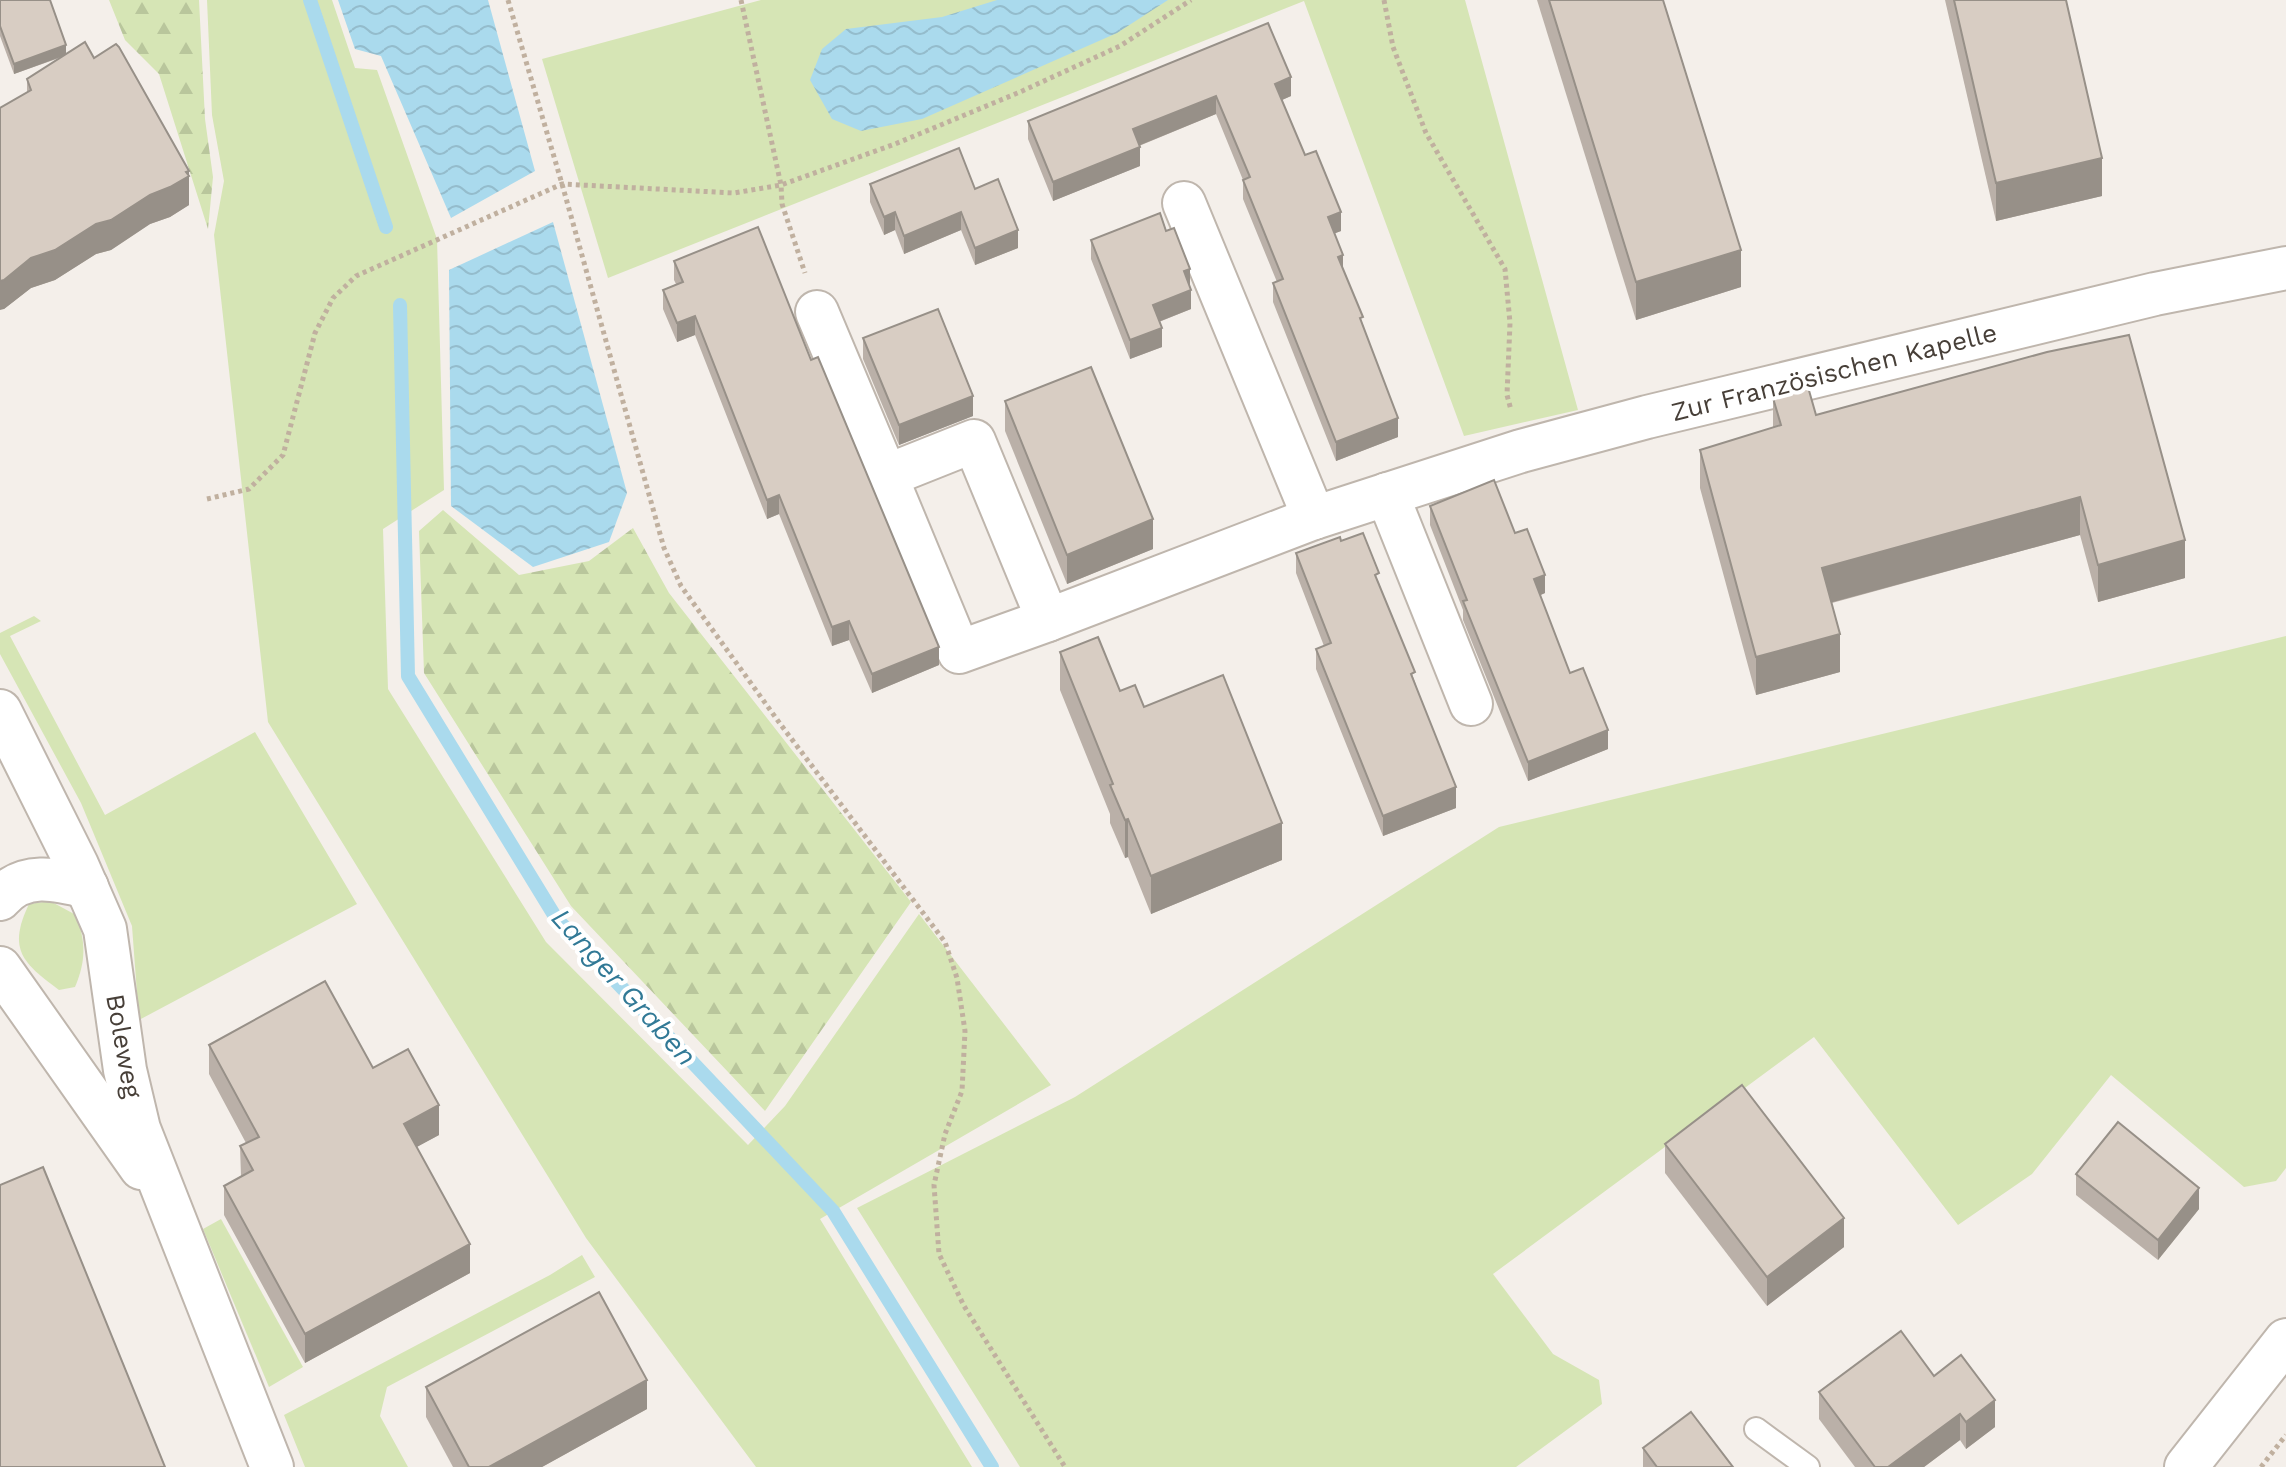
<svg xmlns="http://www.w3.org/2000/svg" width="2286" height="1467" viewBox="0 0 2286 1467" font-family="'Work Sans',sans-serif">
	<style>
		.grass { fill: #d6e5b5 }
		.forest { fill: url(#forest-firs) }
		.water { fill: url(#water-waves) }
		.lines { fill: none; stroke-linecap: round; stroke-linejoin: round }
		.stream { stroke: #aadaed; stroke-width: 14 }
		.service-casing { stroke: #bfb6ad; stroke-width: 26 }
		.minor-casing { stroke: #bfb6ad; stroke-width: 46 }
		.path { stroke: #c0b09f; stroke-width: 5; stroke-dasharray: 4 4; stroke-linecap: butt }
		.service { stroke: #fff; stroke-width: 22 }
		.minor { stroke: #fff; stroke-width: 42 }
		.wall { fill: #bab0a8 }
		.shaded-wall { fill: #979088 }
		.building { fill: #d8cdc3; stroke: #979088; stroke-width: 2 }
		.labels { text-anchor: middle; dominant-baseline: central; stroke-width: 8; stroke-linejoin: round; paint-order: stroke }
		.street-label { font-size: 26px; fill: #473f38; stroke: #fff }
		.water-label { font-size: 28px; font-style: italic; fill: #317996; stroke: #fff }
	</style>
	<defs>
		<pattern id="forest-firs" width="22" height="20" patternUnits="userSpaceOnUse" patternTransform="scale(2)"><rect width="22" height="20" fill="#d6e5b5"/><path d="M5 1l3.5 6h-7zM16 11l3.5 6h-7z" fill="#b9c69c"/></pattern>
		<pattern id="water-waves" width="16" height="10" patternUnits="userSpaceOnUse" patternTransform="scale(2)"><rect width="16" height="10" fill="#aadaed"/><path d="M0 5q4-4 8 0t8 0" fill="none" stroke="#94bccc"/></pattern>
	</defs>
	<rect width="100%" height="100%" fill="#f4efea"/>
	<!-- grass -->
	<g class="grass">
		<path d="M207,0H332L355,68L377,70L437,239L444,490L383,529L388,689L546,942L748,1145L785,1106L919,914L1051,1085L820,1219L972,1467H756L586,1238L268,722L214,235L224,181L212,115Z"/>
		<path d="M761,0H1465L1578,410L1464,436L1304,1L608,278L542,59Z"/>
		<path d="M34,616L41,621L10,636L105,815L255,732L357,904L139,1020L132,926L81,803L0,654V633Z"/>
		<path d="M2286,636V1168L2276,1181L2244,1187L2111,1075L2032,1174L1958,1225L1814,1037L1493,1274L1553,1354L1599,1380L1602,1404L1516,1467H1020L857,1208L1075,1097L1499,827Z"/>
		<path d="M50,901L76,915C86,942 86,961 75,987L59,990C23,963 7,950 29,904Z"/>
		<path d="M221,1219L303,1367L269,1387L203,1229Z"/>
		<path d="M582,1255L595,1277L387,1387L380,1416L408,1467H305L284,1415L550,1275Z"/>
	</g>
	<!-- forest -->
	<g class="forest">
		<path d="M109,0H199L205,119L213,177L208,229L159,74L125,40Z"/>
		<path d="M443,510L519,575L589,561L633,528L669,593L911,902L765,1111L571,906L424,673L419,531Z"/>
	</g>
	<!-- water -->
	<g class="water">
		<path d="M338,0H488L535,171L451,218L381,56L355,49Z"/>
		<path d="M997,0H1168L1117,33L922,119L861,131L832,119L810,80L822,49L846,29L942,17Z"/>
		<path d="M553,222L627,493L609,542L533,567L451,506L449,270Z"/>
	</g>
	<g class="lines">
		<!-- stream -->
		<g class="stream">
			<path d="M310,0L386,227"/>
			<path d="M400,305L408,676L556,918L833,1211L992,1467"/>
		</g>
		<!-- service casing -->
		<g class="service-casing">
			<path id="service" d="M1756,1429L1808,1467"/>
		</g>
		<!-- minor casing -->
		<g class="minor-casing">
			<g id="minor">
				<path d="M1184,203L1314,518"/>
				<path d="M817,312L886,476L974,441L1048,620L1314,518L1521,451L1647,417L2155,294L2286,268"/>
				<path d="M886,476L959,652L1048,620"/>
				<path d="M1387,494L1471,704"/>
				<path d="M0,711L77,865L105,929L125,1070L139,1129L272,1467"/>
				<path d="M0,899C23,871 56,879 87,887"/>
				<path d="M0,968L141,1168"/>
				<path d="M2186,1467L2286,1340"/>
			</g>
		</g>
		<!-- path -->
		<g class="path">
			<path d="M508,0L562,184L664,548L681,586L781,725L945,942L957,978L965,1031L962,1091L945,1134L934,1185L939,1254L964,1306L1065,1467"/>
			<path d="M741,0L781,185L782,204L805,273"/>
			<path d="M1384,0L1393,47L1426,133L1505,269L1510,323L1507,395L1511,410"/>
			<path d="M207,499L249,489L283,455L315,333L333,298L356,276L562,184L734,193L781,185L895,144L1020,92L1120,46L1191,0"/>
			<path d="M2261,1467L2286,1435"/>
		</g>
		<!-- service -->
		<use href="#service" class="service"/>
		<!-- minor -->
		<use href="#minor" class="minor"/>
	</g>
	<!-- wall -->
	<g class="wall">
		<path d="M0,0L66,54L94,58L189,200V205L170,217L150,224L111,250L96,254L55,280L31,288L4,309L27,93V79L62,57L14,74L0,36Z"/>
		<path d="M1537,0H1663L1741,287L1636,320Z"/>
		<path d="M1945,0H2066L2102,196L1996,221Z"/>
		<path d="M1268,23L1291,96L1282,100L1305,155L1341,231L1335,233L1343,269L1363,325L1398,437L1336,461L1273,302V283L1277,282L1243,199V180L1216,114L1139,146L1140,166L1053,201L1028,139V121Z"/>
		<path d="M870,184L975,189L1018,248L975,265L961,230L904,254L895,230L884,235L870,202Z"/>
		<path d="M1091,240L1190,288L1191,309L1159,322L1162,347L1130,359L1091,259Z"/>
		<path d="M674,261L811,360L939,665L872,693L849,640L832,646L779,514L767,519L695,335L677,342L663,309V290L676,284L674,280Z"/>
		<path d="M863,338L973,416L899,445L863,359Z"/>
		<path d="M2047,352L2185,578L2098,602L2080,535L1832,603L1840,672L1756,695L1700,488V450L1773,428V398L1816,415Z"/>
		<path d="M1005,401L1153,549L1067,584L1005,431Z"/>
		<path d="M1430,506L1515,533L1545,593L1540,595L1570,673L1608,749L1528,781L1463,620V610L1430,525Z"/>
		<path d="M1341,541L1379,583L1415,682L1456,808L1383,836L1316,669V649L1324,646L1296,573V553Z"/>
		<path d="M1060,652L1144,707L1282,860L1151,914L1128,857L1125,858L1110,823V814L1060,690Z"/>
		<path d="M209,1045L373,1068L439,1135L416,1147L470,1273L305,1363L224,1215V1186L241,1176L240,1146L246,1143L209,1074Z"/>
		<path d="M1665,1144L1844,1247L1767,1306L1665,1173Z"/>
		<path d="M2076,1174L2199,1209L2158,1260L2076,1195Z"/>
		<path d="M1934,1376L1995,1427L1966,1449L1960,1440L1924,1467H1855L1819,1419V1392Z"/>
		<path d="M426,1387L647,1409L542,1467H453L426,1417Z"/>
		<path d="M1643,1448L1733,1467H1643Z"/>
	</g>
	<!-- shaded-wall -->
	<g class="shaded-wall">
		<path d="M66,45V55L14,74V64Z"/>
		<path d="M1291,77V96L1275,103V84Z"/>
		<path d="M1216,96V114L1133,148V129Z"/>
		<path d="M1140,147V166L1053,201V182Z"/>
		<path d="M2102,158V196L1996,221V183Z"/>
		<path d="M189,171V205L170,217L150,224L111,250L96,254L55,280L31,288L4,309L0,310V281L31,258L150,195Z"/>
		<path d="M895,212V230L884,235V217Z"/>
		<path d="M961,212V230L904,254V236Z"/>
		<path d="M1341,212V231L1328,236V217Z"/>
		<path d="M1018,230V248L975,265V248Z"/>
		<path d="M1741,250V287L1636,320V282Z"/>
		<path d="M1343,255V273L1338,257Z"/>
		<path d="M1190,269V288L1184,271Z"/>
		<path d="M1191,290V309L1153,324V305Z"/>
		<path d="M695,316V335L677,342V323Z"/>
		<path d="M1162,328V347L1130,359V340Z"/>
		<path d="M973,396V416L899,445V425Z"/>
		<path d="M1398,418V437L1336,461V442Z"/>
		<path d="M779,495V514L767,519V500Z"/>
		<path d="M2080,497V535L1822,605V568Z"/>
		<path d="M1153,519V549L1067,584V555Z"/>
		<path d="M2185,540V578L2098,602V565Z"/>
		<path d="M1545,575V593L1534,598V579Z"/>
		<path d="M849,621V640L832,646V627Z"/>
		<path d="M1840,634V672L1756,695V657Z"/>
		<path d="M939,647V665L872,693V674Z"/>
		<path d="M1608,730V749L1528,781V762Z"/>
		<path d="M1456,787V808L1383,836V816Z"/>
		<path d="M1128,819V857L1125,858V820Z"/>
		<path d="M1282,823V860L1151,914V876Z"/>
		<path d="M439,1105V1135L404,1154V1124Z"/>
		<path d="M2199,1188V1209L2158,1260V1240Z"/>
		<path d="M1844,1218V1247L1767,1306V1277Z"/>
		<path d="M470,1244V1273L305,1363V1334Z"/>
		<path d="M647,1380V1409L542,1467H489Z"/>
		<path d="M1995,1400V1427L1966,1449V1422Z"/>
		<path d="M1960,1414V1440L1924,1467H1888Z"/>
	</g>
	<!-- building -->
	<g class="building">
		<path d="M0,0H50L66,45L14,64L0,26Z"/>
		<path d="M1549,0H1663L1741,250L1636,282Z"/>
		<path d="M1954,0H2066L2102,158L1996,183Z"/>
		<path d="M1268,23L1291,77L1275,84L1305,155L1316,151L1341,212L1328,217L1343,255L1338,257L1363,317L1360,318L1398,418L1336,442L1273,283L1283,279L1243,180L1250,177L1216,96L1133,129L1140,147L1053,182L1028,121Z"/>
		<path d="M85,42L94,58L116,44L119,47L189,171L186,172L189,176L170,187L150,195L111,220L96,224L55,250L31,258L4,280L0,281V108L31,90L27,79Z"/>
		<path d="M959,148L975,189L998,179L1018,230L975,248L961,212L904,236L895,212L884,217L870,184Z"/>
		<path d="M1160,213L1166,231L1174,228L1190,269L1184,271L1191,290L1153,305L1162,328L1130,340L1091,240Z"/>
		<path d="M758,227L811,360L818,357L939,647L872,674L849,621L832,627L779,495L767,500L695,316L677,323L663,290L683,282L674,261Z"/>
		<path d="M938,309L973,396L899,425L863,338Z"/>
		<path d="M2129,335L2185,540L2098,565L2080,497L1822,568L1840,634L1756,657L1700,450L1781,425L1773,398L1808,387L1816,415L2047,352Z"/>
		<path d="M1091,367L1153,519L1067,555L1005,401Z"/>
		<path d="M1494,480L1515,533L1527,529L1545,575L1534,579L1570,673L1583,668L1608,730L1528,762L1463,601L1467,600L1430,506Z"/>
		<path d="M1363,533L1379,573L1375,575L1415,672L1411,674L1456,787L1383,816L1316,649L1331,643L1296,553L1340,537L1341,541Z"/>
		<path d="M1098,637L1120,691L1135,685L1144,707L1223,675L1282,823L1151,876L1128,819L1125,820L1110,785L1113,784L1060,652Z"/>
		<path d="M325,981L373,1068L408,1049L439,1105L404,1124L470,1244L305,1334L224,1186L253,1170L240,1146L259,1137L209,1045Z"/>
		<path d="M1742,1085L1844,1218L1767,1277L1665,1144Z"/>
		<path d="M2118,1122L2199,1188L2158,1240L2076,1174Z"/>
		<path d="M43,1167L165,1467H0V1185Z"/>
		<path d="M599,1292L647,1380L489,1467H469L426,1387Z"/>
		<path d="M1901,1331L1934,1376L1961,1355L1995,1400L1966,1422L1960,1414L1888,1467H1875L1819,1392Z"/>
		<path d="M1691,1412L1733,1467H1657L1643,1448Z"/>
	</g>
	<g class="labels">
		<!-- street labels -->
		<g class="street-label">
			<text transform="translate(1834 372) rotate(-14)">Zur Französischen Kapelle</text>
			<text transform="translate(124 1046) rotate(80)">Boleweg</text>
		</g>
		<!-- water labels -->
		<g class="water-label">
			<text transform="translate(624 987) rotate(48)">Langer Graben</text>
		</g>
	</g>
</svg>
